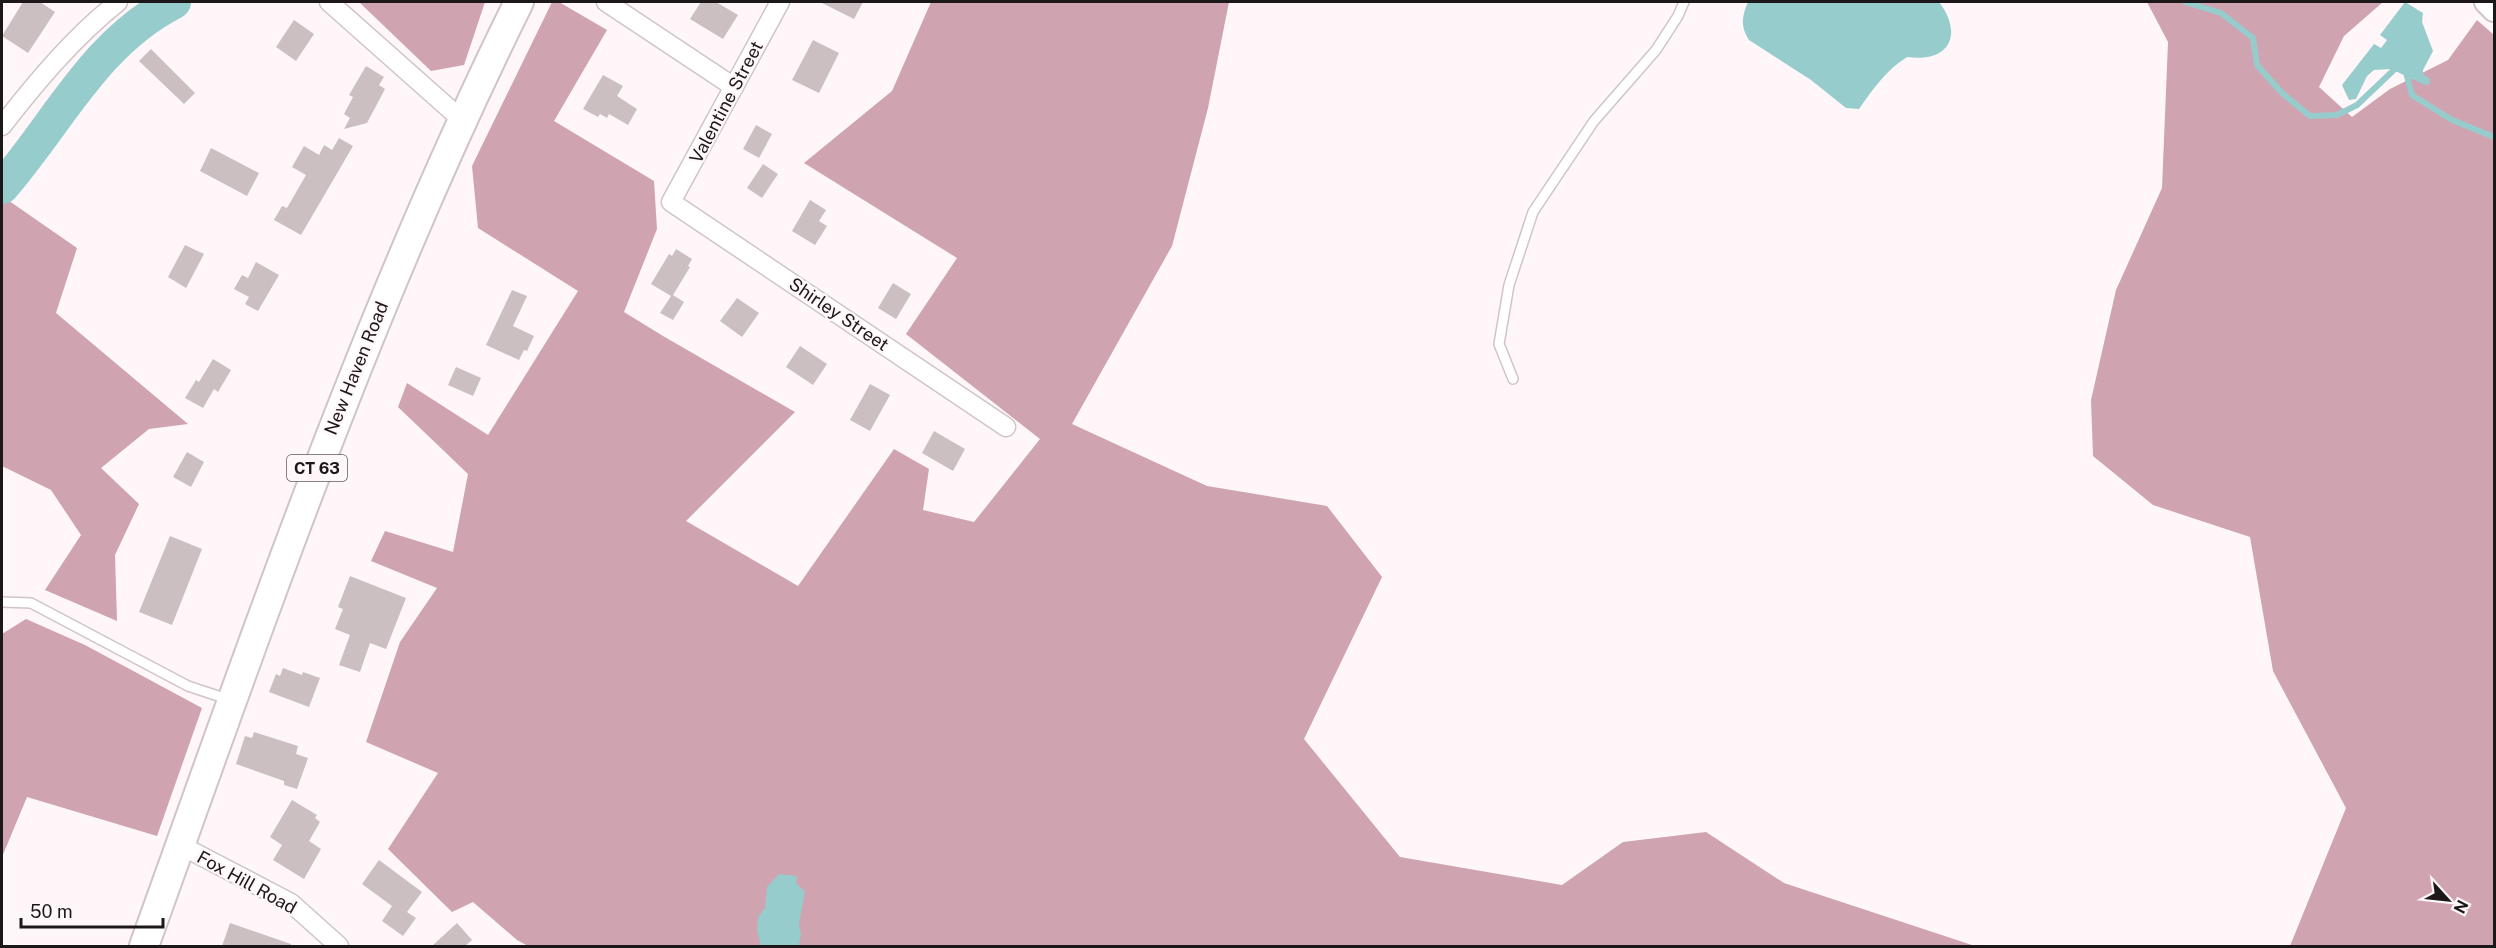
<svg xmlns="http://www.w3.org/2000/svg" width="2496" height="948" viewBox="0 0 2496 948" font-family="'Public Sans',sans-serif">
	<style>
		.forest { fill: #cfa3b0 }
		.water { fill: #97cccc }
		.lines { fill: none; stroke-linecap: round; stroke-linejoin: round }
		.stream { stroke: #97cccc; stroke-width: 6 }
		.river { stroke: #97cccc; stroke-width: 34 }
		.building { fill: #cbbfc2 }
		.service-casing { stroke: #d0c4c7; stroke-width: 12 }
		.minor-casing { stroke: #d0c4c7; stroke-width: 21 }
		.tertiary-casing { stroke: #d0c4c7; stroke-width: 26 }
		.primary-casing { stroke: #d0c4c7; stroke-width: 32 }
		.service { stroke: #fff; stroke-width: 9 }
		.minor { stroke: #fff; stroke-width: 18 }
		.tertiary { stroke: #fff; stroke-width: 22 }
		.primary { stroke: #fff; stroke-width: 28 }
		.labels { text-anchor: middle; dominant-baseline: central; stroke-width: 4.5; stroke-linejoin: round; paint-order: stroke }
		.shield { fill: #fef6f8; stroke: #605b5c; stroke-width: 1.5 }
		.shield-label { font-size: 16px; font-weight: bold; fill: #1c1819 }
		.street-label { font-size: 18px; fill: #1c1819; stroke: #fef6f8 }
	</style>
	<rect width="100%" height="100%" fill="#fef6f8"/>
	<!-- forest -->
	<g class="forest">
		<path d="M359,2H485L464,65L431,71Z"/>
		<path d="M552,2H559L607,30L554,121L654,181L657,229L624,312L663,336L795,412L686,521L798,586L894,449L929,469L923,510L974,522L1040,439L906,334L957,258L804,163L892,91L931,2H1229L1208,108L1172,246L1072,424L1207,486L1327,506L1382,577L1304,739L1400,857L1562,885L1623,842L1706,832L1784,883L1975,946H528L517,940L473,902L452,912L388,849L438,773L366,742L400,642L437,588L371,561L385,531L453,552L468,474L398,407L407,383L488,435L578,291L478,228L472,166Z"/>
		<path d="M2147,2H2383L2344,36L2319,87L2352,117L2390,89L2448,60L2477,20L2494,35V946H2290L2346,808L2273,671L2250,537L2153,505L2093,456L2091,400L2116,290L2162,188L2168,42Z"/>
		<path d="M2,196L77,248L56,313L188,424L149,429L101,468L139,504L115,555L117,621L45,590L81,535L51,490L2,466Z"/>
		<path d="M26,619L85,645L202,708L157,836L27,797L2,857V634Z"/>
	</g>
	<!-- water -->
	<g class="water">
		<path d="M1748,2H1939C1964,35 1949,63 1907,57C1886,70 1873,89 1859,109L1846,108L1811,80L1749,40C1740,26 1742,16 1748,2Z"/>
		<path d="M2405,2L2423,13L2422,22L2433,51L2423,70V74L2430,79V84L2425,85L2391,69L2374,70L2367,76L2356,99L2349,100L2342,85L2374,44L2381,48L2387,40L2380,35Z"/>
		<path d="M779,874L797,876L796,883L805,892L799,923L801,934L799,945L805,946H761L757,931L758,917L765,908L767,887Z"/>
	</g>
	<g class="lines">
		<!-- stream -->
		<g class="stream">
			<path d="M2185,2L2221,13L2253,38L2257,65L2282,93L2310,116L2337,115L2357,105L2398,66"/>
			<path d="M2405,69L2412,95L2452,120L2494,137"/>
		</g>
		<!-- river -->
		<path class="river" d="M2,187C58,123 94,43 174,2"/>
	</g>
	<!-- building -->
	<g class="building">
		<path d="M23,2H40L55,12L28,53L2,36Z"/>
		<path d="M701,2H716L738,15L723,39L690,19Z"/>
		<path d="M820,2H863L854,19Z"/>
		<path d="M294,20L314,34L296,61L276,47Z"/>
		<path d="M813,40L839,53L819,93L792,80Z"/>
		<path d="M151,49L195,93L184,104L139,61Z"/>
		<path d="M366,66L384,77L379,85L385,89L367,123L344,129L350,118L344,114L353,97L349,95Z"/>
		<path d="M603,75L623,86L617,96L637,109L628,125L609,114L607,118L600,114L598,117L583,109Z"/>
		<path d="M756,125L772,134L759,158L743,149Z"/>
		<path d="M339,138L353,146L301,235L274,220L282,206L287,208L306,175L292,167L304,146L319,155L324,145L332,150Z"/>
		<path d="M211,148L259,173L247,196L200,171Z"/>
		<path d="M763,164L778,174L762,198L747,188Z"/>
		<path d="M810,200L826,210L819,221L827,226L815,245L792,231Z"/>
		<path d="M185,245L204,254L186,288L168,277Z"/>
		<path d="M676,249L692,259L688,266L690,267L673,295L684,302L673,320L660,313L671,296L651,284L669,254L672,256Z"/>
		<path d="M256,262L279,275L258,311L245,304L249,297L234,289L242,275L248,278Z"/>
		<path d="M893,283L911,294L896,319L878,308Z"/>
		<path d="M512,290L527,296L513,326L534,336L527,351L524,350L519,360L486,345Z"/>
		<path d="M737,298L759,313L742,337L720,321Z"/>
		<path d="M800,346L827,364L813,385L786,367Z"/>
		<path d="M213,359L231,370L218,392L214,389L203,408L185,398L196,380L199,382Z"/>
		<path d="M456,367L481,378L473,396L448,385Z"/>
		<path d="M870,384L890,395L870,431L850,420Z"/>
		<path d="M934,431L965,449L953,471L922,453Z"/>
		<path d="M187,452L204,462L191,487L173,477Z"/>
		<path d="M170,536L202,549L172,625L139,612Z"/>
		<path d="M350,576L406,598L386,649L370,643L360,672L339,665L350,635L335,629L343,609L338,607Z"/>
		<path d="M283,668L302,675L303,672L320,678L309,707L269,692L276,674L280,676Z"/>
		<path d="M254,732L298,746L296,754L308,758L297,789L284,785V781L236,764L245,736L252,738Z"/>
		<path d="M292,800L317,815L315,818L320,822L309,841L321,849L304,879L273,860L282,845L270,837Z"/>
		<path d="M379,860L422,892L407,912L416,918L403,936L382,921L392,906L362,884Z"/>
		<path d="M230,923L291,944V946H222Z"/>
		<path d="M457,923L472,940L465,946H432Z"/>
	</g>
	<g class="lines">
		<!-- service casing -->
		<g class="service-casing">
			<g id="service">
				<path d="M1513,379L1499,344L1509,285L1533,212L1594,121L1656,50L1678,16L1684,2"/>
				<path d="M2,602L31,603L188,686L230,700"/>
			</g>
		</g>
		<!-- minor casing -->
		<g class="minor-casing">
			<g id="minor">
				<path d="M329,2L462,120"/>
				<path d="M606,2L734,87"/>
				<path d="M780,2L671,202L1006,427"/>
				<path d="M2,126C37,81 74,37 118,2"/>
				<path d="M180,845L291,903L339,946"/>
			</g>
		</g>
		<!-- tertiary casing -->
		<g class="tertiary-casing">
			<path id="tertiary" d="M2486,2L2494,10"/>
		</g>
		<!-- primary casing -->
		<g class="primary-casing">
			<path id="primary" d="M144,946C259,627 368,306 519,2"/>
		</g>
		<!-- service -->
		<use href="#service" class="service"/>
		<!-- minor -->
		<use href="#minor" class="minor"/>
		<!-- tertiary -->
		<use href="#tertiary" class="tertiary"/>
		<!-- primary -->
		<use href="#primary" class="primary"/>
	</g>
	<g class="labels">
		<!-- shield labels -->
		<rect class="shield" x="287" y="455" width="60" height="26" rx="4.5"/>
		<g class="shield-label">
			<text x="317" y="468">CT 63</text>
		</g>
		<!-- street labels -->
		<g class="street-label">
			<text transform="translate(726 102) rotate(-62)">Valentine Street</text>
			<text transform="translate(839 314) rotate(34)">Shirley Street</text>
			<text transform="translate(356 368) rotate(-68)">New Haven Road</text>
			<text transform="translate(247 882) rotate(29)">Fox Hill Road</text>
		</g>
	</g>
	<!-- border -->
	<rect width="2496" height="948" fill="none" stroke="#1c1819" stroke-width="6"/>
	<!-- north arrow -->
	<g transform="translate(2448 900) rotate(117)" stroke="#fef6f8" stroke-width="4.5" paint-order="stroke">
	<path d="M0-4.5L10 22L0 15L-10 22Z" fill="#1c1819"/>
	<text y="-9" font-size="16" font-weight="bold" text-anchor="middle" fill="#1c1819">N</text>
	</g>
	<!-- scale -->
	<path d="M21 918v9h142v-9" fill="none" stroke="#1c1819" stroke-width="3"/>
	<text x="30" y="918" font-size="18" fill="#1c1819" stroke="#fef6f8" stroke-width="4.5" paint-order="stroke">50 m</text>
</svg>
